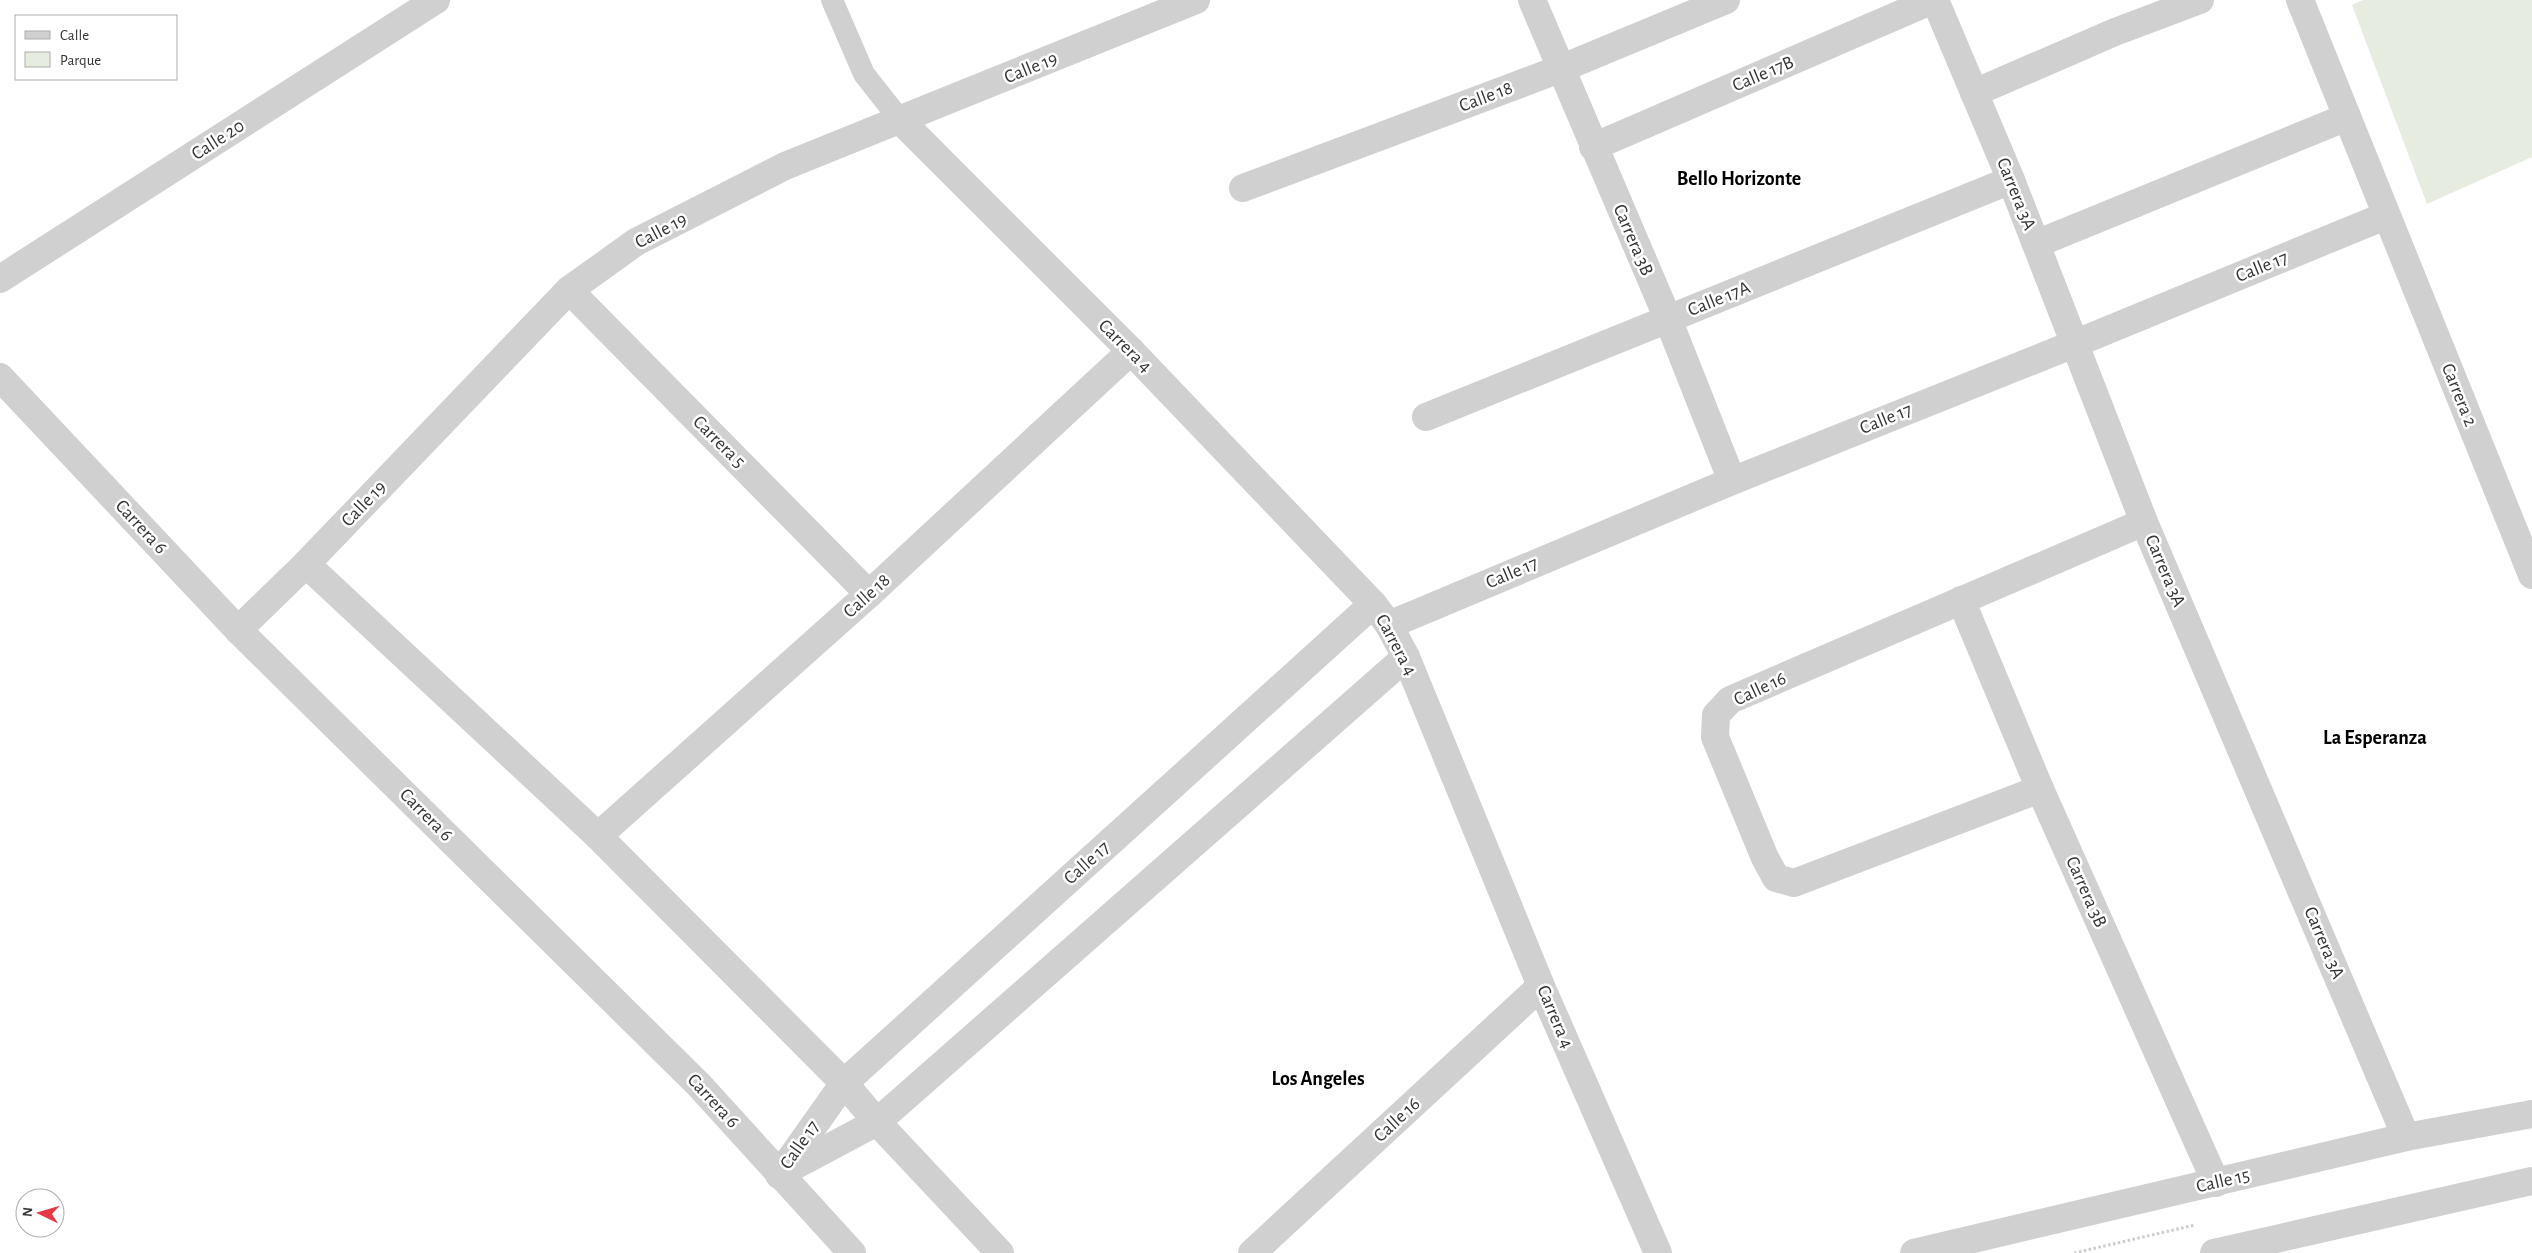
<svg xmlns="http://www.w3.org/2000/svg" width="2532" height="1253" viewBox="0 0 2532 1253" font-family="'Alegreya Sans',sans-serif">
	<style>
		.green { fill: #e6ecdf }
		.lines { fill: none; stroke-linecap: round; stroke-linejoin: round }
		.path { stroke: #cdcdcd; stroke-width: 3; stroke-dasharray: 2.5 2.5; stroke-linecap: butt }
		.service { stroke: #d0d0d0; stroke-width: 22 }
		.minor { stroke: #d0d0d0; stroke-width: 28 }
		.tertiary { stroke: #d0d0d0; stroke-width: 28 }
		.labels { text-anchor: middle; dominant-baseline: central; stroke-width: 5; stroke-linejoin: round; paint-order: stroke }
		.street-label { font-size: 19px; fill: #333; stroke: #fff }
		.neighbourhood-label { font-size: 20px; font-weight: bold; fill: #000; stroke: #fff }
	</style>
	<rect width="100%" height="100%" fill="#fff"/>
	<!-- green -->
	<path class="green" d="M2363,0H2532V157L2427,204L2352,5Z"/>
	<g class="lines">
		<!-- path -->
		<path class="path" d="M2074,1253L2195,1225"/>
		<!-- service -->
		<path class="service" d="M832,0L864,74L901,121"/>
		<!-- minor -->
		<g class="minor">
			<path d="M1532,0L1668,319L1732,481"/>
			<path d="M1935,0L2011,180L2144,522L2406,1137"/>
			<path d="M2300,0L2532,575"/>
			<path d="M1974,93L2115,32L2200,0"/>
			<path d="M901,121L1131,351L1373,604L1389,625L1406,657L1541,986L1658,1253"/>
			<path d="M1593,147L1933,0"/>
			<path d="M1243,188L1560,69L1726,0"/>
			<path d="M2036,244L2347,117"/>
			<path d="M0,279L436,0"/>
			<path d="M569,290L869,594"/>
			<path d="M1426,417L2011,180"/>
			<path d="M306,564L598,836L844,1083L877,1122L1000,1253"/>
			<path d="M1961,600L2040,789L2216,1183"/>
			<path d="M1389,625L1732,481L2074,344L2385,216"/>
			<path d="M238,630L306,564L569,290L636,242L785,166L1196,0"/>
			<path d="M2040,789L1794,883L1776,878L1765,858L1715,737L1716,715L1730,700L2144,522"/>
			<path d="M598,836L869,594L1131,351"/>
			<path d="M785,1171L877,1122L1406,657"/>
			<path d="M779,1175L844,1083L1373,604"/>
			<path d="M1252,1253L1541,986"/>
		</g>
		<!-- tertiary -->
		<g class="tertiary">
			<path d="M0,377L238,630L699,1085L852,1253"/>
			<path d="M1914,1253L2406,1137L2532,1114"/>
			<path d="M2214,1253L2532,1181"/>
		</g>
	</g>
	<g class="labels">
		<!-- street labels -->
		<g class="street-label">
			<text transform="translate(1031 68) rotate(-22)">Calle 19</text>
			<text transform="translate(1763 74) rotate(-23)">Calle 17B</text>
			<text transform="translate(1486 97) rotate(-21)">Calle 18</text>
			<text transform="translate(218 140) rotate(-33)">Calle 20</text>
			<text transform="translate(2016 194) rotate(68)">Carrera 3A</text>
			<text transform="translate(661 231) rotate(-28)">Calle 19</text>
			<text transform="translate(1633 240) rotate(67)">Carrera 3B</text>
			<text transform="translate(2262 267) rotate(-22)">Calle 17</text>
			<text transform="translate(1719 299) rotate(-22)">Calle 17A</text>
			<text transform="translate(1125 346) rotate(45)">Carrera 4</text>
			<text transform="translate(2459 395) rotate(68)">Carrera 2</text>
			<text transform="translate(1886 419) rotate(-22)">Calle 17</text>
			<text transform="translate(719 442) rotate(45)">Carrera 5</text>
			<text transform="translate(364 504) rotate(-46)">Calle 19</text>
			<text transform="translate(141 527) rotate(47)">Carrera 6</text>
			<text transform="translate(2165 571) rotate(67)">Carrera 3A</text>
			<text transform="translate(1512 573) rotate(-23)">Calle 17</text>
			<text transform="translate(867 596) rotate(-42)">Calle 18</text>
			<text transform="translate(1396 645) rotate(62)">Carrera 4</text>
			<text transform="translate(1760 689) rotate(-25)">Calle 16</text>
			<text transform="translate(426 815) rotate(45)">Carrera 6</text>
			<text transform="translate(1087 863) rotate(-42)">Calle 17</text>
			<text transform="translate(2086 892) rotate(66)">Carrera 3B</text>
			<text transform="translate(2324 943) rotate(67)">Carrera 3A</text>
			<text transform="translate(1555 1017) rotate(67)">Carrera 4</text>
			<text transform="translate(713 1101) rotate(47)">Carrera 6</text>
			<text transform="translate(1397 1120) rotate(-43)">Calle 16</text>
			<text transform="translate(800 1145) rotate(-55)">Calle 17</text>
			<text transform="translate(2223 1181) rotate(-13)">Calle 15</text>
		</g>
		<!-- neighbourhood labels -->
		<g class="neighbourhood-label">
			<text x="1739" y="179">Bello Horizonte</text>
			<text x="2375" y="738">La Esperanza</text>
			<text x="1318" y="1079">Los Angeles</text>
		</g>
	</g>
	<!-- legend -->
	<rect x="15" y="15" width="162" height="65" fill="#ffffff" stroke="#adadad"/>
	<rect x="25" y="31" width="25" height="8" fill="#d0d0d0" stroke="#adadad"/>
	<text x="60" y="40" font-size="15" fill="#333333">Calle</text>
	<rect x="25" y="52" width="25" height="15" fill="#e6ecdf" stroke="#adadad"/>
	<text x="60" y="65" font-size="15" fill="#333333">Parque</text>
	<!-- north arrow -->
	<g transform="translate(40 1213) rotate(275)"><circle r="24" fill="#ffffff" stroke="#adadad"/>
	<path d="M0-4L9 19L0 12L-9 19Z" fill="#e63946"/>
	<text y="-8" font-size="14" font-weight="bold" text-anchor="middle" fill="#333333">N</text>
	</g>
</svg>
